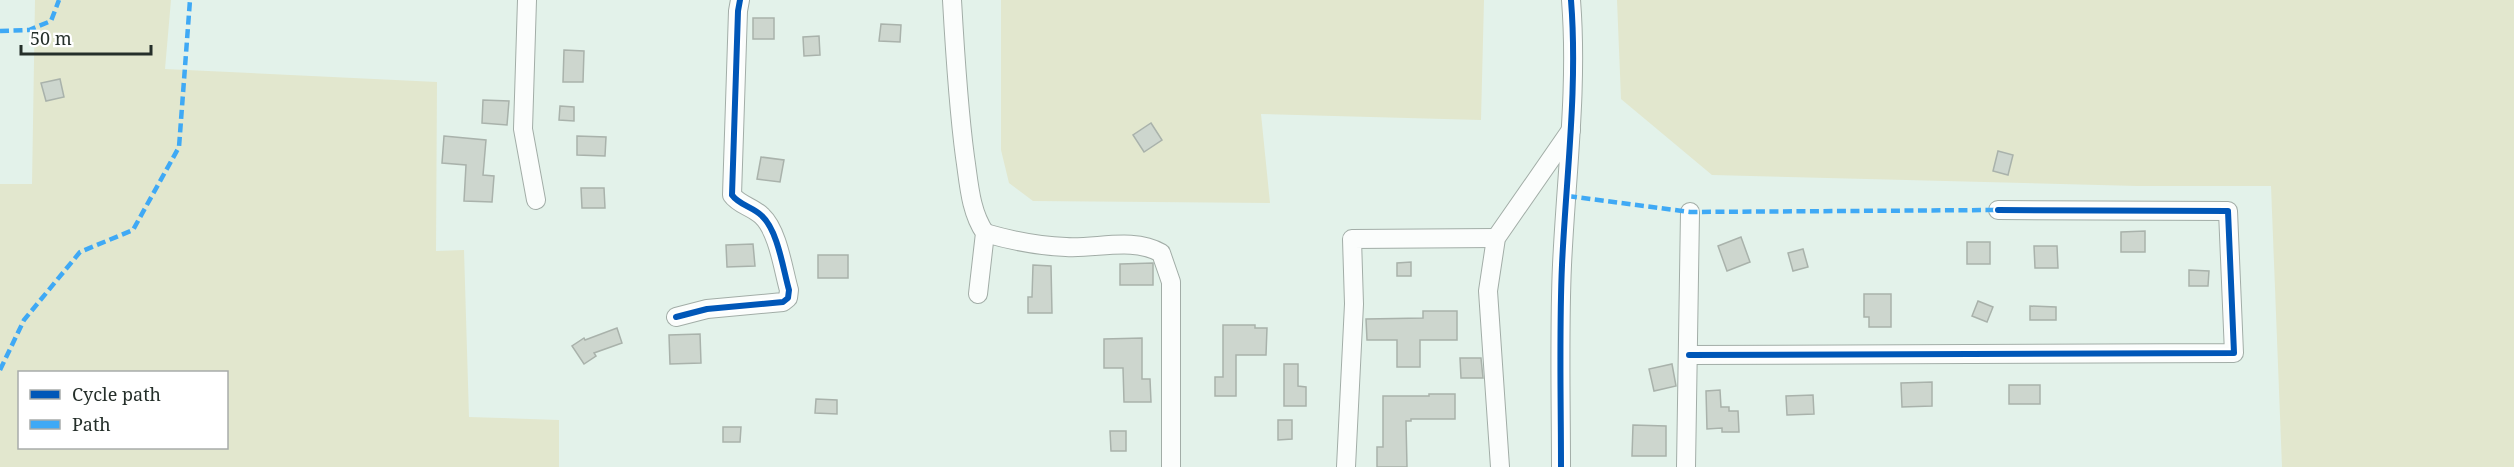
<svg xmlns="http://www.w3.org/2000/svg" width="2514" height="467" viewBox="0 0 2514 467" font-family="'Noto Serif',serif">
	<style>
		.green { fill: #e2e7ce; fill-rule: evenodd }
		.building { fill: #cdd6ce; stroke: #a9b2ab; stroke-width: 1.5 }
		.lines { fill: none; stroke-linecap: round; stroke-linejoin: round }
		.minor-casing { stroke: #a2ada7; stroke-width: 20 }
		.minor { stroke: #fbfdfc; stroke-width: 18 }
		.quiet { stroke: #3fa9f5; stroke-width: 4.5; stroke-dasharray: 9 4.5; stroke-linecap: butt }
		.cycleway-casing { stroke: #fff; stroke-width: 10 }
		.cycleway { stroke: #0057b8; stroke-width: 6 }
	</style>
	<rect width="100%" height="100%" fill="#e3f2ea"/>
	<!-- green -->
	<g class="green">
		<path d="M35,0H171L165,69L437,82L436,251L464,250L469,417L559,420V467H0V184H32ZM20,372H226V448H20Z"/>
		<path d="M1001,0H1484L1481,120L1261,114L1270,203L1033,201L1009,183L1001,150Z"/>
		<path d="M1617,0H2514V467H2282L2271,186H2137L1712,175L1621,99Z"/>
	</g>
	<!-- building -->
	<g class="building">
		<rect x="753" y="18" width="21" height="21"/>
		<path d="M881,24L901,25L900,42L879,41Z"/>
		<path d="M819,36L820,55L804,56L803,37Z"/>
		<path d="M564,50L584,51L583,82H563Z"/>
		<path d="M60,79L64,97L46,101L41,83Z"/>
		<path d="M483,100L509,101L507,125L482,123Z"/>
		<path d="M560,106L574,107V121L559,120Z"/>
		<path d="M1151,123L1162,140L1144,152L1133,135Z"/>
		<path d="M444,136L486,140L483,175L494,176L492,202L464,201L466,165L442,163Z"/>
		<path d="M577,136L606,137L605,156L577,155Z"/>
		<path d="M1998,151L2013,155L2008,175L1993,171Z"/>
		<path d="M761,157L784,160L780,182L757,179Z"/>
		<path d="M581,188H604L605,208H582Z"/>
		<path d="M2145,231V252H2121V232Z"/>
		<path d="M1741,237L1750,262L1727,271L1718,246Z"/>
		<rect x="1967" y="242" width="23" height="22"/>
		<path d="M753,244L755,266L727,267L726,245Z"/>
		<path d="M2034,246H2057L2058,268H2035Z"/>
		<path d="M1803,249L1808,267L1793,271L1788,253Z"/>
		<rect x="818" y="255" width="30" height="23"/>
		<path d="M1411,262V276H1397V263Z"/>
		<path d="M1120,264L1153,263V285H1120Z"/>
		<path d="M1033,265L1051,266L1052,313H1028V297H1032Z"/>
		<path d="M2189,270L2209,271L2208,286H2189Z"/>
		<path d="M1864,294H1891V327H1869V317H1864Z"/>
		<path d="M1978,301L1993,307L1987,322L1972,316Z"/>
		<path d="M2030,306L2056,307V320H2030Z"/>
		<path d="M1423,311H1457V340H1420V367H1397V340H1367L1366,319L1423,318Z"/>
		<path d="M1223,325H1255V328H1267L1266,355H1236V396H1215V377H1223Z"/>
		<path d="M617,328L622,343L594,353L596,356L584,364L572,346L584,338L585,340Z"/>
		<path d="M700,334L701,363L670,364L669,335Z"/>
		<path d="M1142,338V379H1150L1151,402H1124L1123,368H1104V339Z"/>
		<path d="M1460,358H1481L1483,378H1461Z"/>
		<path d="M1284,364H1298V386L1306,387V406H1284Z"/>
		<path d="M1672,364L1676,386L1654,391L1649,369Z"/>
		<path d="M1932,382V406L1902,407L1901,383Z"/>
		<rect x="2009" y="385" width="31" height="19"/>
		<path d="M1720,390L1721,407H1729V411H1738L1739,432H1722V428L1707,429L1706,391Z"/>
		<path d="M1429,394H1455V419H1411V421H1406L1407,467H1377V447H1383V396H1429Z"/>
		<path d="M1813,395L1814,414L1787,415L1786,396Z"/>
		<path d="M816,399L837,400V414L815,413Z"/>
		<path d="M1278,420H1292V439L1278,440Z"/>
		<path d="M1633,425L1666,426V456H1632Z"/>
		<path d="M723,427H741L740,442H723Z"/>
		<path d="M1110,431H1126V451H1111Z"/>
	</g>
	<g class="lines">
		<!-- minor casing -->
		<g class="minor-casing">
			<g id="minor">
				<path d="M527,0L523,129L536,200"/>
				<path d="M952,0C955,53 958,105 965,157C969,183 970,211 985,233L978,294"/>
				<path d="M985,233C1013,241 1037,246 1066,247C1097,249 1133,237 1161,253L1171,282V467"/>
				<path d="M676,317L707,309L783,302L788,298L789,290C783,269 778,231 762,216C753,207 739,205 732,195L738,11L740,0"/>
				<path d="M1689,355L2234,353L2228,211L1998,210"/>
				<path d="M1346,467L1354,304L1352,239L1496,238"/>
				<path d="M1500,467L1488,291L1496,238L1571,130"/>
				<path d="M1561,467C1561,400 1559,332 1562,265C1566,177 1578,88 1571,0"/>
				<path d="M1686,467L1690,212"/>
			</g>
		</g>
		<!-- minor -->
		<use href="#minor" class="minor"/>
		<!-- quiet -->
		<g class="quiet">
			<path d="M0,31L29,30L51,21L59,0"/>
			<path d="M1568,196L1690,212L1998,210"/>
			<path d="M0,370L24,320L80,252L133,230L179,147L190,0"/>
		</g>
		<!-- cycleway casing -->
		<g class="cycleway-casing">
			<g id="cycleway">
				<path d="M676,317L707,309L783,302L788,298L789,290C783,269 778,231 762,216C753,207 739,205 732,195L738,11L740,0"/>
				<path d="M1689,355L2234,353L2228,211L1998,210"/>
				<path d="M1561,467C1561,400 1559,332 1562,265C1566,177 1578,88 1571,0"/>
			</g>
		</g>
		<!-- cycleway -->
		<use href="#cycleway" class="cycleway"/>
	</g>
	<!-- legend -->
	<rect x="18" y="371" width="210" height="78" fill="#ffffff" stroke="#a8acaa" stroke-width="1.5"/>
	<rect x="30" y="390" width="30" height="9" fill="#0057b8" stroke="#a8acaa" stroke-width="1.5"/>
	<text x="72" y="401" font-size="18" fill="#252f2a">Cycle path</text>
	<rect x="30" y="420" width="30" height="9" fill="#3fa9f5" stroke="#a8acaa" stroke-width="1.5"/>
	<text x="72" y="431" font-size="18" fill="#252f2a">Path</text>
	<!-- scale -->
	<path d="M21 45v9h130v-9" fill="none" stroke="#252f2a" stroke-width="3"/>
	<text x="30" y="45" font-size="18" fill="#252f2a" stroke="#ffffff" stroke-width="4.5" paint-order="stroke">50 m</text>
</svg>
